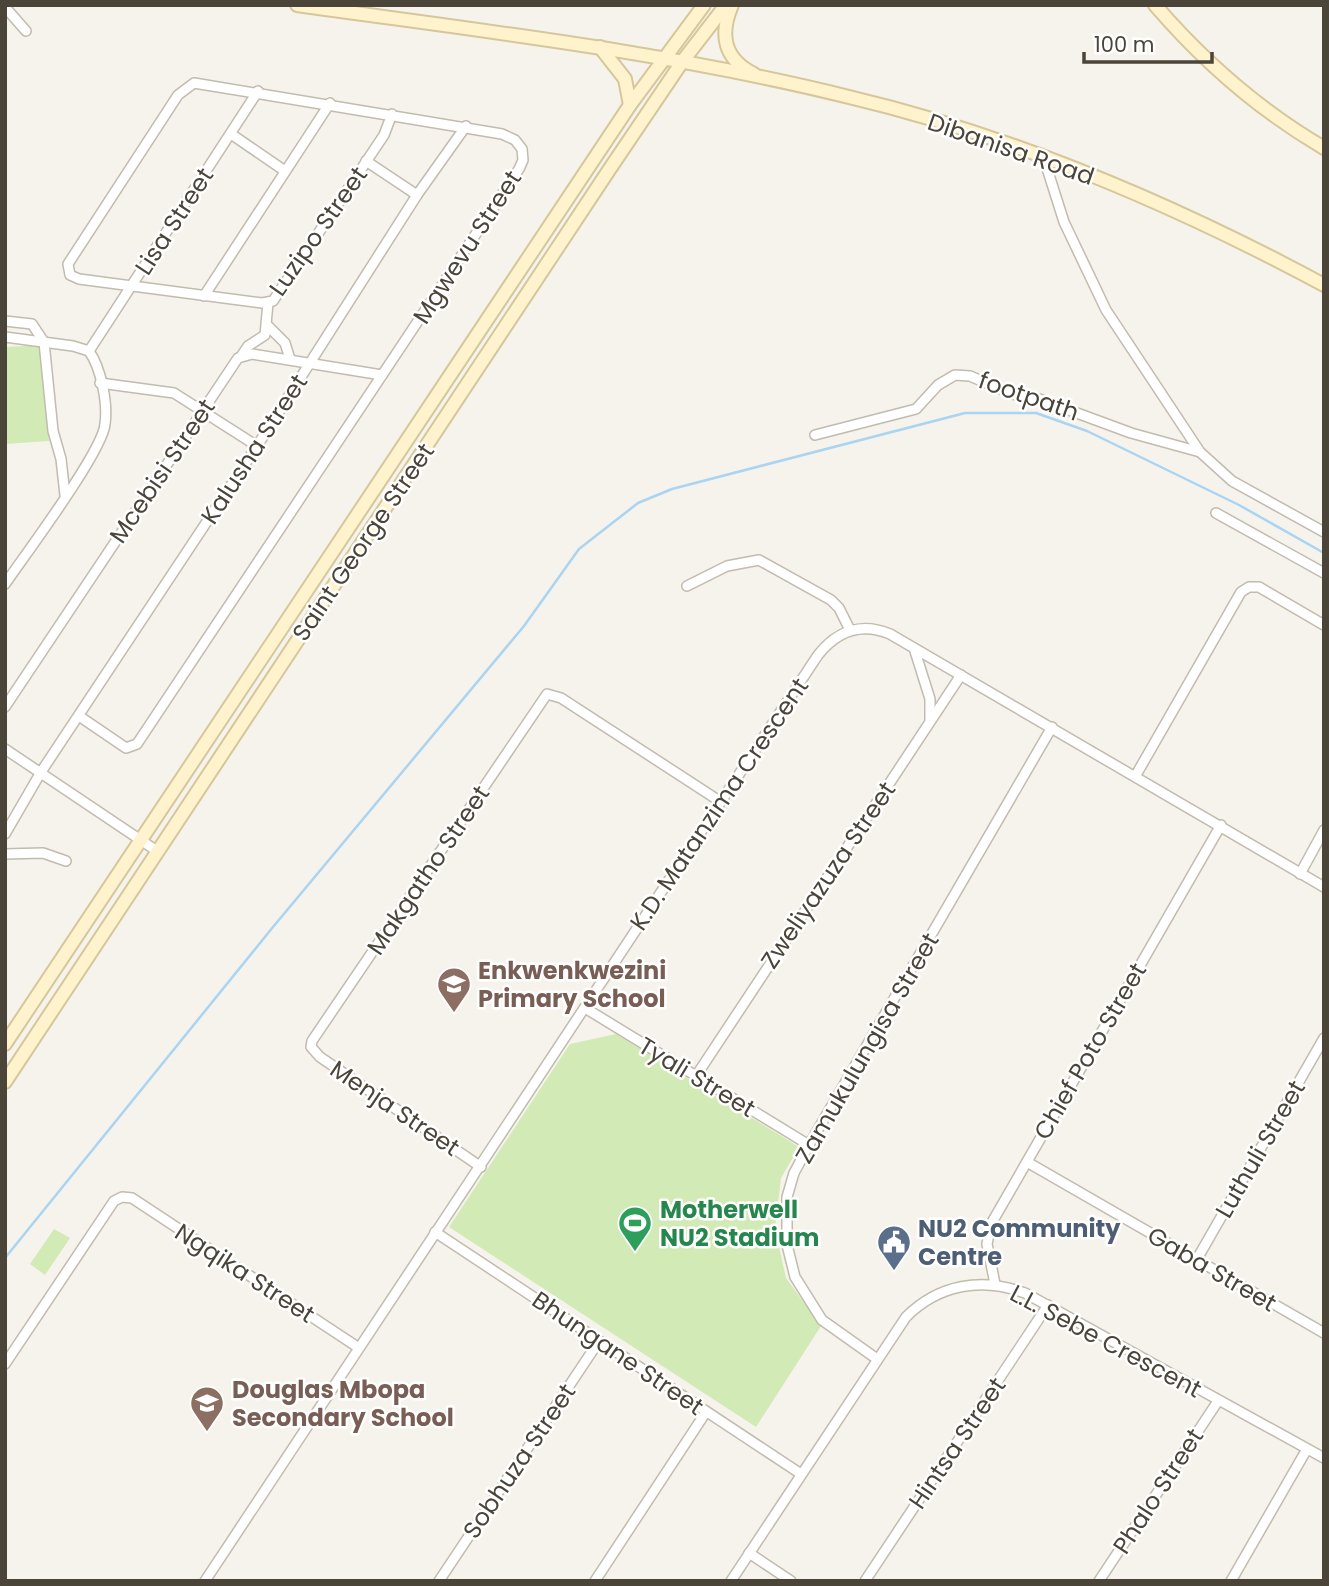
<svg xmlns="http://www.w3.org/2000/svg" width="1329" height="1586" viewBox="0 0 1329 1586" font-family="Poppins,sans-serif">
	<style>
		.green { fill: #d2eab5 }
		.lines { fill: none; stroke-linecap: round; stroke-linejoin: round }
		.stream { stroke: #a9d4f2; stroke-width: 2.5 }
		.street-casing { stroke: #c2bbae; stroke-width: 12 }
		.secondary-casing { stroke: #d6c79b; stroke-width: 16 }
		.street { stroke: #fff; stroke-width: 9 }
		.secondary { stroke: #fff3cd; stroke-width: 12 }
		.labels { text-anchor: middle; dominant-baseline: central; stroke-width: 5; stroke-linejoin: round; paint-order: stroke }
		.street-label { font-size: 24px; fill: #4b4439; stroke: #fff }
		.education-label { font-size: 24px; font-weight: bold; fill: #785e54; stroke: #fff; text-anchor: start }
		.leisure-label { font-size: 24px; font-weight: bold; fill: #27864d; stroke: #fff; text-anchor: start }
		.service-label { font-size: 24px; font-weight: bold; fill: #4e5e75; stroke: #fff; text-anchor: start }
	</style>
	<rect width="100%" height="100%" fill="#f6f3ec"/>
	<!-- green -->
	<g class="green">
		<path d="M44,345L49,441L5,444V347Z"/>
		<path d="M616,1034L799,1147L781,1178L775,1229L786,1278L821,1326L756,1427L449,1227L570,1044Z"/>
		<path d="M54,1229L70,1238L45,1275L30,1264Z"/>
	</g>
	<g class="lines">
		<!-- stream -->
		<path class="stream" d="M5,1258L273,927L524,626L579,549L638,503L672,489L965,413H1036L1087,431L1239,505L1324,553"/>
		<!-- street casing -->
		<g class="street-casing">
			<g id="street">
				<path d="M5,7L26,31"/>
				<path d="M231,134L285,171"/>
				<path d="M1044,159L1064,222L1106,310L1200,452L1232,481L1324,532"/>
				<path d="M366,161L417,195"/>
				<path d="M204,296L330,103"/>
				<path d="M5,321L32,324L44,342L53,431L61,459L65,495"/>
				<path d="M268,326L285,343L290,359"/>
				<path d="M5,337L73,346L89,351C101,368 108,403 105,424C103,451 25,555 5,584"/>
				<path d="M89,351L258,91"/>
				<path d="M242,355L248,346L265,335L268,303"/>
				<path d="M100,383L174,393L257,446"/>
				<path d="M815,435L916,409L938,385L955,375L970,376L1012,394L1039,399L1131,433L1200,452"/>
				<path d="M1216,513L1324,573"/>
				<path d="M687,586L727,566L759,560L831,600L839,608L850,630"/>
				<path d="M914,648L930,699V720"/>
				<path d="M5,707L238,358L252,354L382,375"/>
				<path d="M79,716L126,748L137,744L519,169L523,160L522,149L515,140L502,134L194,83L178,95L68,264L70,275L79,279L262,303L273,301L384,135L392,114"/>
				<path d="M5,749L157,851"/>
				<path d="M1136,775L1241,592L1249,587H1259L1324,625"/>
				<path d="M5,834L41,772L257,446L417,195L466,126"/>
				<path d="M5,854L43,853L66,861"/>
				<path d="M1300,874L1324,830"/>
				<path d="M585,1008L809,1145"/>
				<path d="M696,1076L961,675"/>
				<path d="M1027,1162L1324,1333"/>
				<path d="M481,1167L320,1057L311,1047L312,1041L547,694L561,698L721,802"/>
				<path d="M435,1232L801,1474"/>
				<path d="M1197,1259L1324,1038"/>
				<path d="M995,1284L987,1244L991,1224L1221,825"/>
				<path d="M877,1359L822,1320L795,1277L787,1245V1197L794,1173L809,1145L1052,727"/>
				<path d="M5,1364L114,1201L122,1197L132,1198L359,1348"/>
				<path d="M749,1553L791,1581"/>
				<path d="M205,1581L818,655C837,631 861,622 890,634L1324,887"/>
				<path d="M439,1581L599,1341"/>
				<path d="M595,1581L706,1412"/>
				<path d="M731,1581L906,1317C939,1284 982,1277 1025,1293L1324,1458"/>
				<path d="M865,1581L1048,1305"/>
				<path d="M1099,1581L1218,1401"/>
				<path d="M1231,1581L1307,1449"/>
			</g>
		</g>
		<!-- secondary casing -->
		<g class="secondary-casing">
			<g id="secondary">
				<path d="M297,5C482,31 668,52 849,97C1014,136 1175,205 1324,285"/>
				<path d="M732,5C719,35 724,59 754,74"/>
				<path d="M1155,5C1204,62 1259,110 1324,148"/>
				<path d="M600,47L625,79L630,105"/>
				<path d="M5,1044L630,105L704,5"/>
				<path d="M5,1082L609,170L682,62L726,5"/>
			</g>
		</g>
		<!-- street -->
		<use href="#street" class="street"/>
		<!-- secondary -->
		<use href="#secondary" class="secondary"/>
	</g>
	<!-- icons -->
	<defs>
		<g id="school-pin" transform="scale(1.75)"><path d="M0 17L-7.5 6A9.5 9.5 0 1 1 7.5 6Z" fill="#8d6e63" stroke="#fff"/><path d="M0-5L7-2L0 1L-7-2ZM-4 1L0 2.5L4 1V4Q0 6-4 4Z" fill="#fff"/></g>
		<g id="stadium-pin" transform="scale(1.75)"><path d="M0 17L-7.5 6A9.5 9.5 0 1 1 7.5 6Z" fill="#2e9e5b" stroke="#fff"/><path d="M0-5a6.5 5 0 1 0 0 10a6.5 5 0 1 0 0-10ZM-3.5-1.8h7v3.6h-7Z" fill="#fff"/></g>
		<g id="civic-pin" transform="scale(1.75)"><path d="M0 17L-7.5 6A9.5 9.5 0 1 1 7.5 6Z" fill="#5c6f8a" stroke="#fff"/><path d="M-.6-6.5H3V-4.5H.6V-3L4-1V1h2V6H-6V1h2V-1L-.6-3ZM-1.2 2.5V6h2.4V2.5Z" fill="#fff"/></g>
	</defs>
	<g fill-rule="evenodd">
		<use href="#school-pin" x="454" y="984"/>
		<use href="#stadium-pin" x="635" y="1223"/>
		<use href="#civic-pin" x="894" y="1242"/>
		<use href="#school-pin" x="207" y="1403"/>
	</g>
	<g class="labels">
		<!-- street labels -->
		<g class="street-label">
			<text transform="translate(1011 149) rotate(19)">Dibanisa Road</text>
			<text transform="translate(174 221) rotate(-57)">Lisa Street</text>
			<text transform="translate(318 231) rotate(-55)">Luzipo Street</text>
			<text transform="translate(467 247) rotate(-57)">Mgwevu Street</text>
			<text transform="translate(1029 396) rotate(19)">footpath</text>
			<text transform="translate(254 449) rotate(-57)">Kalusha Street</text>
			<text transform="translate(162 471) rotate(-56)">Mcebisi Street</text>
			<text transform="translate(363 542) rotate(-56)">Saint George Street</text>
			<text transform="translate(719 804) rotate(-56)">K.D. Matanzima Crescent</text>
			<text transform="translate(428 870) rotate(-56)">Makgatho Street</text>
			<text transform="translate(828 875) rotate(-56)">Zweliyazuza Street</text>
			<text transform="translate(867 1048) rotate(-60)">Zamukulungisa Street</text>
			<text transform="translate(1090 1051) rotate(-60)">Chief Poto Street</text>
			<text transform="translate(697 1077) rotate(31)">Tyali Street</text>
			<text transform="translate(395 1108) rotate(34)">Menja Street</text>
			<text transform="translate(1260 1149) rotate(-60)">Luthuli Street</text>
			<text transform="translate(1212 1269) rotate(30)">Gaba Street</text>
			<text transform="translate(245 1273) rotate(33)">Ngqika Street</text>
			<text transform="translate(1106 1341) rotate(28)">L.L. Sebe Crescent</text>
			<text transform="translate(618 1353) rotate(34)">Bhungane Street</text>
			<text transform="translate(957 1443) rotate(-56)">Hintsa Street</text>
			<text transform="translate(519 1461) rotate(-56)">Sobhuza Street</text>
			<text transform="translate(1158 1491) rotate(-57)">Phalo Street</text>
		</g>
		<!-- education labels -->
		<g class="education-label">
			<text x="478" y="970">Enkwenkwezini<tspan x="478" dy="28">Primary School</tspan></text>
			<text x="232" y="1389">Douglas Mbopa<tspan x="232" dy="28">Secondary School</tspan></text>
		</g>
		<!-- leisure labels -->
		<g class="leisure-label">
			<text x="660" y="1209">Motherwell<tspan x="660" dy="28">NU2 Stadium</tspan></text>
		</g>
		<!-- service labels -->
		<g class="service-label">
			<text x="918" y="1228">NU2 Community<tspan x="918" dy="28">Centre</tspan></text>
		</g>
	</g>
	<!-- border -->
	<rect width="1329" height="1586" fill="none" stroke="#4b4439" stroke-width="14"/>
	<!-- scale -->
	<path d="M1084 52v10h128v-10" fill="none" stroke="#4b4439" stroke-width="3.5"/>
	<text x="1094" y="52" font-size="21" fill="#4b4439" stroke="#ffffff" stroke-width="5" paint-order="stroke">100 m</text>
</svg>
